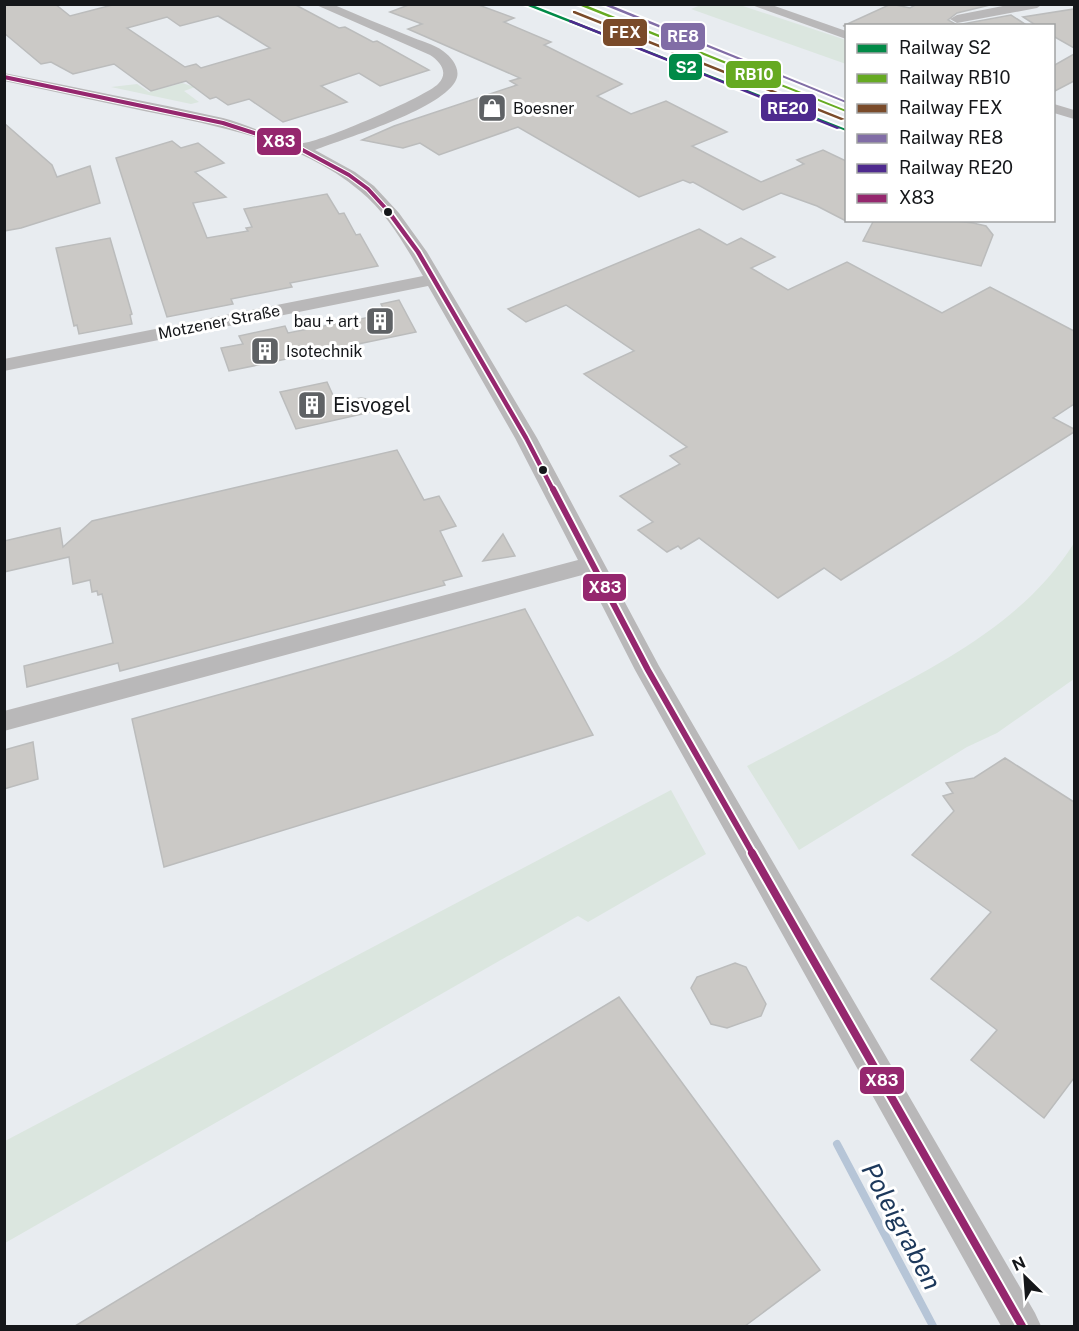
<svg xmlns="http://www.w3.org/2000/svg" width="1079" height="1331" viewBox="0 0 1079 1331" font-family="'Public Sans',sans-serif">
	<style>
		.green { fill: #dbe6df }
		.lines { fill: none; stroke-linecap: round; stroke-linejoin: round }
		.stream { stroke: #b6c5d7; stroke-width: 8 }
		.building { fill: #cbc9c6; stroke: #bbbcbc; stroke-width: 1.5; fill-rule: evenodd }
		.minor { fill: #b9b8b9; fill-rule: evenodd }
		.bus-1-far3-casing { stroke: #fff; stroke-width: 6 }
		.bus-1-far2-casing { stroke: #fff; stroke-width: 8 }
		.bus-1-far1-casing { stroke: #fff; stroke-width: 10 }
		.bus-1-casing { stroke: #fff; stroke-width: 12 }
		.bus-1-far3 { stroke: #95276e; stroke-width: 4 }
		.bus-1-far2 { stroke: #95276e; stroke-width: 4.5 }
		.bus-1-far1 { stroke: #95276e; stroke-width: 6 }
		.bus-1 { stroke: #95276e; stroke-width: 8 }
		.rail-1-casing { stroke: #fff; stroke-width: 4 }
		.rail-2-casing { stroke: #fff; stroke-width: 4 }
		.rail-3-casing { stroke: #fff; stroke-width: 4 }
		.rail-4-casing { stroke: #fff; stroke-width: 4 }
		.rail-5-casing { stroke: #fff; stroke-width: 4 }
		.rail-1 { fill: #018a47; fill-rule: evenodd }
		.rail-2 { fill: #6a2; fill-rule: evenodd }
		.rail-3 { fill: #7a4b2a; fill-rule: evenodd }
		.rail-4 { fill: #816da6; fill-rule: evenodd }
		.rail-5 { fill: #4e2a8e; fill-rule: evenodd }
		.bus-dot { fill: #15171a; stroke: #fff; stroke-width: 2 }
		.labels { text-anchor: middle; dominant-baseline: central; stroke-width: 6; stroke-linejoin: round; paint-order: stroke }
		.far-poi-label { font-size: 16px; fill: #15171a; stroke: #fff; text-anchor: start }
		.far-street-label { font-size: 16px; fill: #15171a; stroke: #fff }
		.poi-label { font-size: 20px; fill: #15171a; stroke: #fff; text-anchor: start }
		.near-water-label { font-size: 26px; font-style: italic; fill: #1c385b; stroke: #fff }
		.line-badge { stroke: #fff; stroke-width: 2 }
		.badge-label { font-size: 16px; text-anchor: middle; font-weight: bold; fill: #fff }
	</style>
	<rect width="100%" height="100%" fill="#e8ecf0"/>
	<!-- green -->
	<g class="green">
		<path d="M703,4L740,5L846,40V64L691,9Z"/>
		<path d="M182,83L195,87L184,91L199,102L191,104L111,87L137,84L149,92Z"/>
		<path d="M1074,543V679L997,733L967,747L799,850L747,766C789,745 830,722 872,700C948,660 1027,618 1074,543Z"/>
		<path d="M671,790L706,854L588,922L578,916L5,1243V1141Z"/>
	</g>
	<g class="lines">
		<!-- stream -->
		<path class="stream" d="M837,1144L933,1326"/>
	</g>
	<!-- building -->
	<g class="building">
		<path d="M4,4H55L70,16L116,4H294L339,28L345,27L373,42L377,41L429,70L380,86L359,73L321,86L347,102L283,122L249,99L228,105L216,97L210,99L186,81L151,91L114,64L73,74L51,62L41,64L4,33ZM218,16L270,48L201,68L196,64L185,67L127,28L167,17L180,26Z"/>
		<path d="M411,4H476L514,18L504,22L551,42L544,45L622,84L597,96L631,114L666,101L727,132L692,146L761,182L804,164L797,160L823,150L846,161V221L817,206L781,193L743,210L693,182L690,183L683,180L639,197L518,127L439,155L420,143L403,148L362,140L394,126L517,85L510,81L520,78L408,29L422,24L390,12Z"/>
		<path d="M891,4L910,8L917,4H994L957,13L948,20L957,25L1011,15L1028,26H843Z"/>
		<path d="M1074,9V48L1053,36V26H1037L1023,17Z"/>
		<path d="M1074,54V81L1053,92V66Z"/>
		<path d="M4,123L52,165L57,177L90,166L100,203L21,228L4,231Z"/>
		<path d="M172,141L181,148L198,143L224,163L195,172L226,197L193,203L207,238L248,231L246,228L252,227L244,209L327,194L339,214L344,213L356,235L360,234L378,266L290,283L292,287L231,299L233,304L167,317L116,158Z"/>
		<path d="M874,220H948L973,223L986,226L993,235L981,266L863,241Z"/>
		<path d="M699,229L727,245L741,238L775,257L751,268L788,290L847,262L942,313L990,287L1074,331V404L1053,418L1074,429V432L841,580L824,568L778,598L699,538L681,549L678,546L667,552L638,530L653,522L620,496L680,464L670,456L687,447L584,374L634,351L566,305L526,322L508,309Z"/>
		<path d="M110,238L132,314L130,315L132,324L79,334L77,325L74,326L56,248Z"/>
		<path d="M399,300L416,332L229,371L221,348L243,344L239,336L285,326L288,333L386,314L381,304Z"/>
		<path d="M327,382L341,413L355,399L361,398L402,405L296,429L280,392Z"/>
		<path d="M397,450L424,500L439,496L456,526L440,531L462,576L443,581L445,585L120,671L118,663L27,687L24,666L113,643L102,594L98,595L97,591L92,592L90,580L73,584L69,557L4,572V541L60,528L63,547L92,521Z"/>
		<path d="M503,534L515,556L483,561Z"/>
		<path d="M525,609L593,735L164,867L132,719Z"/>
		<path d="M33,742L38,779L4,789V750Z"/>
		<path d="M1005,758L1074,802V1078L1044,1118L971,1060L997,1030L931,979L991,912L912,855L954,811L943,796L953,793L946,783L974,778Z"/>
		<path d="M735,963L746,967L766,1004L761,1016L727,1028L711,1024L691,988L697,977Z"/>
		<path d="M619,997L820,1270L745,1326H75Z"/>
	</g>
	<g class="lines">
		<!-- minor -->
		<g class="minor">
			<path d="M314,4H332C358,15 384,26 409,36C420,41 434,44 443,51C453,58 462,71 455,82C437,111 348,137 315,150L355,172L374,186L399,213L427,252L537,438L659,666L1035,1313L1041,1326H1001L635,670L586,574L4,731V711L578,560L515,438L428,286L4,371V359L423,276C406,247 387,213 360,191C301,141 218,126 144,111C97,101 51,91 4,81V73C77,88 151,102 223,118C248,124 276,140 301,143C315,145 427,96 438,84C449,73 441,62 430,55Z"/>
			<path d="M749,4H769L846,31V39Z"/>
			<path d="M1013,4H1043L1037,8L957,23L950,19L957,15Z"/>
			<path d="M1054,104L1074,110V119L1054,113Z"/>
		</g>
		<!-- bus-1-far3 casing -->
		<g class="bus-1-far3-casing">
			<path id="bus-1-far3" d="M4,77L223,123L297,147L349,175L368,189L389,212"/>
		</g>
		<!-- bus-1-far2 casing -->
		<g class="bus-1-far2-casing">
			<path id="bus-1-far2" d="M388,211L418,252L526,438L553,490"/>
		</g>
		<!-- bus-1-far1 casing -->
		<g class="bus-1-far1-casing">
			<path id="bus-1-far1" d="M553,489L648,670L753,854"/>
		</g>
		<!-- bus-1 casing -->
		<g class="bus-1-casing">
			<path id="bus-1" d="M752,853L1022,1326"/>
		</g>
		<!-- bus-1-far3 -->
		<use href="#bus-1-far3" class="bus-1-far3"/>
		<!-- bus-1-far2 -->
		<use href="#bus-1-far2" class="bus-1-far2"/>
		<!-- bus-1-far1 -->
		<use href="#bus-1-far1" class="bus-1-far1"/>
		<!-- bus-1 -->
		<use href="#bus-1" class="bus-1"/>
		<!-- rail-1 casing -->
		<g class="rail-1-casing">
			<path id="rail-1" d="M530,4L846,129V131L523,4Z"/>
		</g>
		<!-- rail-2 casing -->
		<g class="rail-2-casing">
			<path id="rail-2" d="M583,4L846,110V112L576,4Z"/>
		</g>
		<!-- rail-3 casing -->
		<g class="rail-3-casing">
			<path id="rail-3" d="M573,11H575L845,119L841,120L573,13Z"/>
		</g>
		<!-- rail-4 casing -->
		<g class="rail-4-casing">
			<path id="rail-4" d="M608,4L846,101V103L601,4Z"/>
		</g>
		<!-- rail-5 casing -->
		<g class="rail-5-casing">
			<path id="rail-5" d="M569,20H571L841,128L837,129L569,22Z"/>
		</g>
		<!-- rail-1 -->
		<use href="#rail-1" class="rail-1"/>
		<!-- rail-2 -->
		<use href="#rail-2" class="rail-2"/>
		<!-- rail-3 -->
		<use href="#rail-3" class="rail-3"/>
		<!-- rail-4 -->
		<use href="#rail-4" class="rail-4"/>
		<!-- rail-5 -->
		<use href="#rail-5" class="rail-5"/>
	</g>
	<!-- icons -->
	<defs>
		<g id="shop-square" transform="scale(1.5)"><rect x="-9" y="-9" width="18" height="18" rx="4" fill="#5f6265" stroke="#fff"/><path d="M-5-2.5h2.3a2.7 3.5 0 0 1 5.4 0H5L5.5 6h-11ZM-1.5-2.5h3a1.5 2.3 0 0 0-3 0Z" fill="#fff"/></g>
		<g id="building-square" transform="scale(1.5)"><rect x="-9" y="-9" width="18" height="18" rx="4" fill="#5f6265" stroke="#fff"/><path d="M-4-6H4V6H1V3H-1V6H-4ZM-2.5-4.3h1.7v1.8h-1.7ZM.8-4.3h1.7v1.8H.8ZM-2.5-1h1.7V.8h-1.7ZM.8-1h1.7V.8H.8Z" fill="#fff"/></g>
	</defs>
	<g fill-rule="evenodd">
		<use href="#shop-square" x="492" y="108"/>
		<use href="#building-square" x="380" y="321"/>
		<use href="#building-square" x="265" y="351"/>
		<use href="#building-square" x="312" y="405"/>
	</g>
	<!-- markers -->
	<g class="bus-dot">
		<circle cx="388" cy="212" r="5"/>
		<circle cx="543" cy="470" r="5"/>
	</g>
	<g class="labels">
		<!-- far-poi labels -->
		<g class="far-poi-label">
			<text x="513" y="108">Boesner</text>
			<text x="359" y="321" text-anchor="end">bau + art</text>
			<text x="286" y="351">Isotechnik</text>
		</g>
		<!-- far-street labels -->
		<g class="far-street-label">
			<text transform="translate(219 322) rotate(-11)">Motzener Straße</text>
		</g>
		<!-- poi labels -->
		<g class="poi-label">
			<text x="333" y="405">Eisvogel</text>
		</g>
		<!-- near-water labels -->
		<g class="near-water-label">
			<text transform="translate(902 1226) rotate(62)">Poleigraben</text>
		</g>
	</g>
	<g class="line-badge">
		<rect x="602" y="18" width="46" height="29" rx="6" fill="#7a4b2a"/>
		<rect x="660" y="22" width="46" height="29" rx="6" fill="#816da6"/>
		<rect x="668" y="53" width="35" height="28" rx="6" fill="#018a47"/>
		<rect x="725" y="60" width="57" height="29" rx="6" fill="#6a2"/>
		<rect x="760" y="93" width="57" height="29" rx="6" fill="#4e2a8e"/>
		<rect x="256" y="127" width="46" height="29" rx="6" fill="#95276e"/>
		<rect x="582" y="573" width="45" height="29" rx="6" fill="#95276e"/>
		<rect x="859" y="1066" width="46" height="29" rx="6" fill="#95276e"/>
	</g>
	<g class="badge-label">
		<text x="625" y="38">FEX</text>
		<text x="683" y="42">RE8</text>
		<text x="686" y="73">S2</text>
		<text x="754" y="80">RB10</text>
		<text x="788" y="114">RE20</text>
		<text x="279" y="147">X83</text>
		<text x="605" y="593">X83</text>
		<text x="882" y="1086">X83</text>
	</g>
	<!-- border -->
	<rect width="1079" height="1331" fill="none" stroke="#15171a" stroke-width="12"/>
	<!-- legend -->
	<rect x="845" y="24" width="210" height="198" fill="#ffffff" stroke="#a1a2a3" stroke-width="1.5"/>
	<rect x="857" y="44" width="30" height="9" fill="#018a47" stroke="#a1a2a3" stroke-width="1.5"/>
	<text x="899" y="54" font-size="18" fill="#15171a">Railway S2</text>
	<rect x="857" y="74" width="30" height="9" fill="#66aa22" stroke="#a1a2a3" stroke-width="1.5"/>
	<text x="899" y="84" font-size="18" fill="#15171a">Railway RB10</text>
	<rect x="857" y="104" width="30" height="9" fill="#7a4b2a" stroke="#a1a2a3" stroke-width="1.5"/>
	<text x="899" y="114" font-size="18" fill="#15171a">Railway FEX</text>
	<rect x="857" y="134" width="30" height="9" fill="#816da6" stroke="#a1a2a3" stroke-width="1.5"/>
	<text x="899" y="144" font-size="18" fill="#15171a">Railway RE8</text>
	<rect x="857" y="164" width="30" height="9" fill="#4e2a8e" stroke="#a1a2a3" stroke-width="1.5"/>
	<text x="899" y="174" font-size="18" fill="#15171a">Railway RE20</text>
	<rect x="857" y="194" width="30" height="9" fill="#95276e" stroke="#a1a2a3" stroke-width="1.5"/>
	<text x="899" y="204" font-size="18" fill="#15171a">X83</text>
	<!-- north arrow -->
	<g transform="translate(1025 1277) rotate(335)" stroke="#ffffff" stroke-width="4.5" paint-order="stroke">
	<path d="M0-4.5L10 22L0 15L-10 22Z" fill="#15171a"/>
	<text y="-9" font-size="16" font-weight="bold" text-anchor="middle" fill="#15171a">N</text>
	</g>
</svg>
